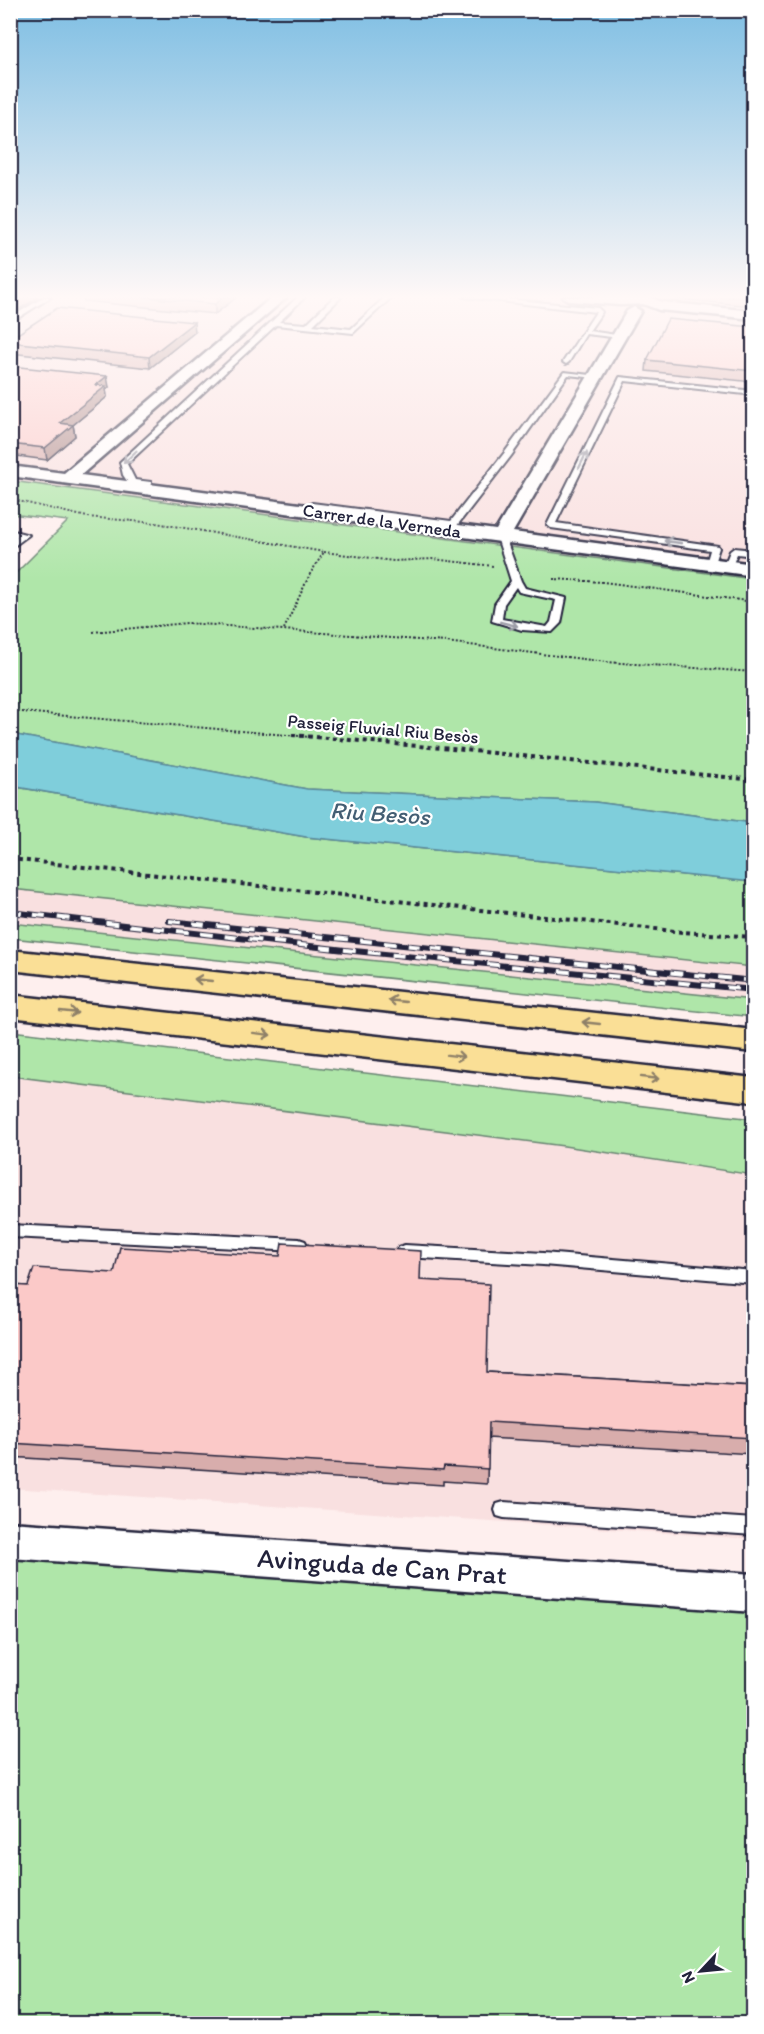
<svg xmlns="http://www.w3.org/2000/svg" width="764" height="2034" viewBox="0 0 764 2034" font-family="Itim,sans-serif">
	<style>
		.built { fill: #f9e0e0 }
		.green { fill: #afe6a9; stroke: #688472; stroke-width: 1.5 }
		.water { fill: #7fcedb; stroke: #5a899b; stroke-width: 1.5 }
		.lines { fill: none; stroke-linecap: round; stroke-linejoin: round }
		.service-casing { stroke: #22223b; stroke-width: 4 }
		.minor-casing { stroke: #22223b; stroke-width: 5 }
		.motorway-casing { stroke: #22223b; stroke-width: 5 }
		.path-far1 { stroke: #22223b; stroke-width: 2; stroke-dasharray: 2 2; stroke-linecap: butt }
		.path { stroke: #22223b; stroke-width: 4; stroke-dasharray: 4 4; stroke-linecap: butt }
		.service { fill: #fff; fill-rule: evenodd }
		.minor { fill: #fff; fill-rule: evenodd }
		.motorway { fill: #fadf96; fill-rule: evenodd }
		.rail-casing { stroke: #22223b; stroke-width: 6 }
		.rail { stroke: #fff; stroke-width: 4; stroke-dasharray: 12; stroke-linecap: butt }
		.wall { fill: #d8adac; stroke: #22223b; stroke-width: 1.5 }
		.shaded-wall { fill: #b08d8c; stroke: #22223b; stroke-width: 1.5 }
		.building { fill: #fbc9c8; stroke: #22223b; stroke-width: 1.5 }
		.oneway { stroke: #9c9ca7 }
		.oneway2 { stroke: #8e8068 }
		.labels { text-anchor: middle; dominant-baseline: central; stroke-width: 4.5; stroke-linejoin: round; paint-order: stroke }
		.far-street-label { font-size: 18px; fill: #22223b; stroke: #fff }
		.water-label { font-size: 24px; font-style: italic; fill: #435e73; stroke: #fff }
		.near-street-label { font-size: 27px; fill: #22223b; stroke: #fff }
	</style>
	<rect width="100%" height="100%" fill="#feefee"/>
	<filter id="ink" filterUnits="userSpaceOnUse"><feTurbulence type="fractalNoise" baseFrequency=".0167" numOctaves="2"/><feDisplacementMap in="SourceGraphic" scale="12" xChannelSelector="R" yChannelSelector="G"/><feConvolveMatrix kernelMatrix="1 2 1 2 8 2 1 2 1" color-interpolation-filters="sRGB"/></filter>
	<g filter="url(#ink)">
		<!-- built -->
		<g class="built">
			<path d="M11,297H753V579L11,481Z"/>
			<path d="M11,889L753,967V1000L11,923Z"/>
			<path d="M10,1076L564,1146L753,1175V1539L11,1488Z"/>
		</g>
		<!-- green -->
		<g class="green">
			<path d="M11,481L753,579V823L595,802L307,789L11,734L10,579L68,521L11,514Z"/>
			<path d="M10,786L306,837L753,882V967L11,889Z"/>
			<path d="M10,923L753,1000V1017L11,938Z"/>
			<path d="M11,1031L753,1119V1175L564,1146L11,1076Z"/>
			<path d="M10,1556L753,1613V2023H11Z"/>
		</g>
		<!-- water -->
		<path class="water" d="M11,734L307,789L595,802L753,823V882L306,837L11,786Z"/>
		<g class="lines">
			<!-- service casing -->
			<g class="service-casing">
				<g id="service">
					<path d="M44,297H51L10,323V318Z"/>
					<path d="M298,297H305L279,322L306,324L334,297H341L313,325L351,329L385,297H392L353,333L276,325L127,464L135,480L151,482V486L129,484L123,475L120,462Z"/>
					<path d="M464,297H486L598,308L602,312L589,331L623,336L620,338L586,334L569,362L566,364L563,362L596,312Z"/>
					<path d="M564,372L600,376L596,378L568,375L511,456L452,532H446L445,530L448,526L312,509L308,506L312,503L451,521L505,452Z"/>
					<path d="M620,377L754,391V395L625,381L556,523L718,546L719,548L713,566L706,564L710,550L551,528L547,525Z"/>
					<path d="M10,530L29,535L10,549V542L17,537L10,536Z"/>
					<path d="M501,534L505,537L521,581L525,588L566,598L561,623L552,632L522,630L492,621L495,604L511,581L497,537ZM516,587L519,592L556,600L551,622L547,627L502,619L504,604Z"/>
					<path d="M734,548L754,550V556L737,554L731,568H725L724,566L730,551Z"/>
					<path d="M10,1225L299,1239L305,1241L307,1245L305,1249L299,1251L10,1237Z"/>
					<path d="M405,1245L543,1253L754,1271V1283L543,1265L405,1257L399,1255L397,1251L399,1247Z"/>
					<path d="M504,1502L754,1519V1535L504,1518L497,1516L495,1510L497,1504Z"/>
				</g>
			</g>
			<!-- minor casing -->
			<g class="minor-casing">
				<g id="minor">
					<path d="M272,297H287L81,475L496,530L627,311L634,307L641,311L513,532L754,564V576L10,476V466L64,473Z"/>
					<path d="M563,297H649L662,302L754,311V319L659,310L643,304L620,305L570,301Z"/>
					<path d="M10,1522L754,1574V1612L10,1558Z"/>
				</g>
			</g>
			<!-- motorway casing -->
			<g class="motorway-casing">
				<g id="motorway">
					<path d="M10,950L754,1030V1052L10,970Z"/>
					<path d="M10,995L754,1078V1102L10,1017Z"/>
				</g>
			</g>
			<!-- path-far1 -->
			<g class="path-far1">
				<path d="M10,499L87,517L156,523L324,552L310,574L284,629"/>
				<path d="M324,552L394,561L432,559L493,566"/>
				<path d="M553,579L603,582L754,602"/>
				<path d="M93,632L187,623L446,642L606,662L754,672"/>
				<path d="M10,711L310,737"/>
			</g>
			<!-- path -->
			<g class="path">
				<path d="M292,735L464,750L754,780"/>
				<path d="M10,859L683,932L754,937"/>
			</g>
			<!-- service -->
			<use href="#service" class="service"/>
			<!-- minor -->
			<use href="#minor" class="minor"/>
			<!-- motorway -->
			<use href="#motorway" class="motorway"/>
			<!-- rail casing -->
			<g class="rail-casing">
				<g id="rail">
					<path d="M10,912L354,951L754,990"/>
					<path d="M169,921L754,981"/>
				</g>
			</g>
			<!-- rail -->
			<use href="#rail" class="rail"/>
		</g>
		<!-- wall -->
		<g class="wall">
			<path d="M83,297H237L215,314L84,301Z"/>
			<path d="M676,297H753V306L676,299Z"/>
			<path d="M753,327V382L646,371L647,360Z"/>
			<path d="M195,332L150,368L10,353V339Z"/>
			<path d="M10,366L109,387L106,389L107,397L73,425L75,436L47,460L10,455Z"/>
			<path d="M114,1273L420,1280L487,1372L753,1387V1454L488,1438L487,1484L443,1481V1485L10,1457V1285L28,1286Z"/>
		</g>
		<!-- shaded-wall -->
		<g class="shaded-wall">
			<path d="M22,297H39L10,315V304Z"/>
			<path d="M224,297H237L215,314V304Z"/>
			<path d="M194,322L195,332L150,368L149,357Z"/>
			<path d="M107,376L109,387L106,389L107,397L73,425L75,436L47,460L45,448L60,423L96,385Z"/>
			<path d="M10,1236L15,1255L10,1267Z"/>
		</g>
		<!-- building -->
		<g class="building">
			<path d="M10,297H22L10,304Z"/>
			<path d="M142,297H224L215,304Z"/>
			<path d="M57,308L194,322L149,357L10,342V339Z"/>
			<path d="M668,319L753,327V371L647,360Z"/>
			<path d="M10,366L107,376L96,385L106,386L60,423L73,425L45,448L10,444Z"/>
			<path d="M282,1243L421,1251L420,1280L489,1284L487,1372L753,1387V1438L489,1422L488,1469L444,1466L443,1470L10,1443V1285L28,1286L34,1268L114,1273L120,1247L280,1256Z"/>
		</g>
		<!-- one-way arrows -->
		<defs><path id="oneway-shaft" d="M-6 0H5M1.5-3L5.5 0L1.5 3" fill="none" stroke-width="1.6" stroke-linecap="round" stroke-linejoin="round" transform="scale(1.5)"/></defs>
		<g class="oneway">
			<use href="#oneway-shaft" transform="translate(130 457) rotate(136)"/>
			<use href="#oneway-shaft" transform="translate(583 460) rotate(-64)"/>
			<use href="#oneway-shaft" transform="translate(673 542) rotate(-172)"/>
			<use href="#oneway-shaft" transform="translate(509 624) rotate(14)"/>
		</g>
		<g class="oneway2">
			<use href="#oneway-shaft" transform="translate(203 980) rotate(-174)"/>
			<use href="#oneway-shaft" transform="translate(397 1001) rotate(-174)"/>
			<use href="#oneway-shaft" transform="translate(69 1012) rotate(6)"/>
			<use href="#oneway-shaft" transform="translate(591 1023) rotate(-174)"/>
			<use href="#oneway-shaft" transform="translate(262 1034) rotate(7)"/>
			<use href="#oneway-shaft" transform="translate(456 1056) rotate(7)"/>
			<use href="#oneway-shaft" transform="translate(650 1078) rotate(6)"/>
		</g>
	</g>
	<!-- sky -->
	<linearGradient id="sky" x2="0" y2="1"><stop stop-color="#7ebee3"/><stop offset="0.51" stop-color="#fff8f7"/><stop offset="1" stop-color="#fff8f7" stop-opacity="0"/></linearGradient>
	<rect width="764" height="582" fill="url(#sky)"/>
	<g class="labels">
		<!-- far-street labels -->
		<g class="far-street-label">
			<text transform="translate(382 521) rotate(8)">Carrer de la Verneda</text>
			<text transform="translate(383 729) rotate(5)">Passeig Fluvial Riu Besòs</text>
		</g>
		<!-- water labels -->
		<g class="water-label">
			<text transform="translate(380 813) rotate(4)">Riu Besòs</text>
		</g>
		<!-- near-street labels -->
		<g class="near-street-label">
			<text transform="translate(382 1566) rotate(4)">Avinguda de Can Prat</text>
		</g>
	</g>
	<!-- margin -->
	<rect width="764" height="2034" fill="none" stroke="#fff" stroke-width="36"/>
	<rect x="18" y="18" width="728" height="1998" fill="none" stroke="#22223b" stroke-width="2" filter="url(#ink)"/>
	<!-- north arrow -->
	<g transform="translate(701 1971) rotate(244)" stroke="#ffffff" stroke-width="4.5" paint-order="stroke">
	<path d="M0-4.5L10 22L0 15L-10 22Z" fill="#22223b"/>
	<text y="-9" font-size="16" font-weight="bold" text-anchor="middle" fill="#22223b">N</text>
	</g>
</svg>
